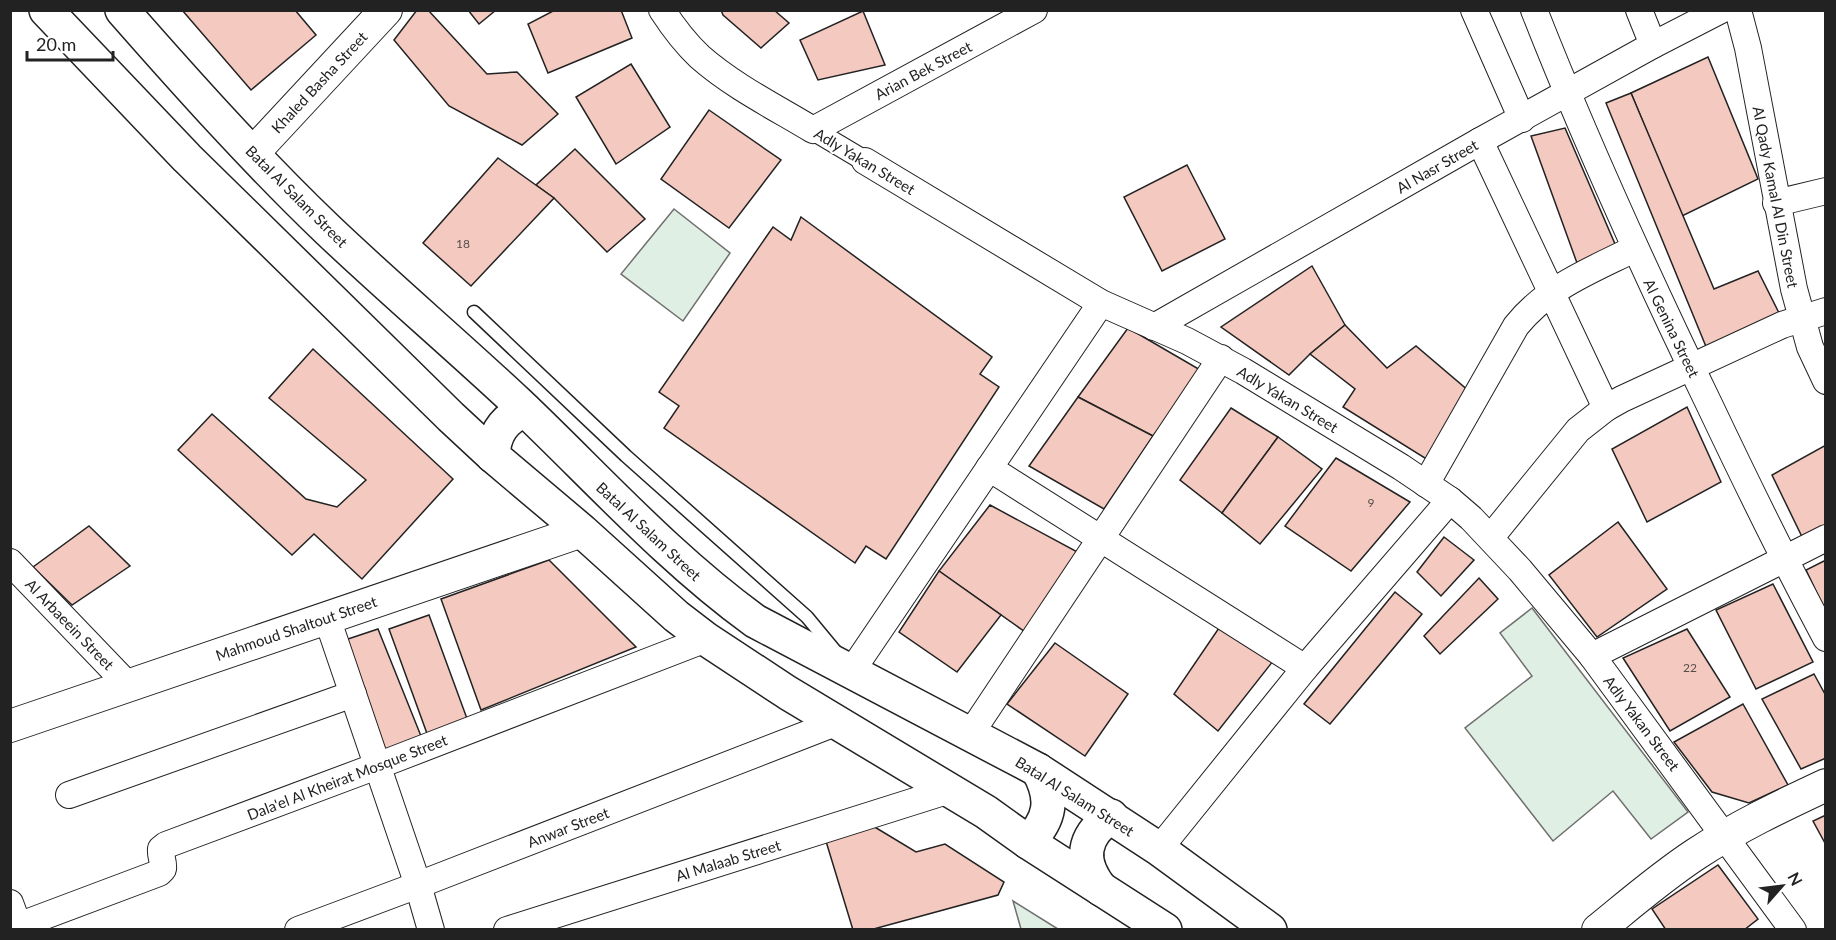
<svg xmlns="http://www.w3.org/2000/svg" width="1836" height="940" viewBox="0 0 1836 940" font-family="Lato,sans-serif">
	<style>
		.green { fill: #e0efe3; stroke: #6f6f6f; stroke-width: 1.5 }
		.building { fill: #f3c9c0; stroke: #222; stroke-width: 1.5 }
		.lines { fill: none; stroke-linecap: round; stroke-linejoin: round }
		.service-casing { stroke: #222; stroke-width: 15 }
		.pedestrian-casing { stroke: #222; stroke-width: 22 }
		.minor-casing { stroke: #222; stroke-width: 28 }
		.tertiary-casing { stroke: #222; stroke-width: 34 }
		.primary-casing { stroke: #222; stroke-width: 36 }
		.service { stroke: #fff; stroke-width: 12 }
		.pedestrian { stroke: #fff; stroke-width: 20 }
		.minor { stroke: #fff; stroke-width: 26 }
		.tertiary { stroke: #fff; stroke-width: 32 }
		.primary { stroke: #fff; stroke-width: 33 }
		.labels { text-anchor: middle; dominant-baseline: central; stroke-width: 4.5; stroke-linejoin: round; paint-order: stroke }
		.number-label { font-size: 12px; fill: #564c4a }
		.street-label { font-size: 15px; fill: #222; stroke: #fff }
	</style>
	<rect width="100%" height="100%" fill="#fff"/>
	<!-- green -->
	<g class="green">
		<path d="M674,209L730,253L683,321L621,274Z"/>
		<path d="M1532,608L1688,812L1651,839L1613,791L1553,841L1465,728L1532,676L1500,633Z"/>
		<path d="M1013,901L1058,929H1021Z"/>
	</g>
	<!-- building -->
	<g class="building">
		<path d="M182,10H295L316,35L251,90Z"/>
		<path d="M417,10H428L487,74L517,72L558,114L522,145L449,106L394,40Z"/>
		<path d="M468,10H496L479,24Z"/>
		<path d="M555,10H621L632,38L548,73L528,24Z"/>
		<path d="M721,10H774L789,23L761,48L723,15Z"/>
		<path d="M863,11L885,65L818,80L800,40Z"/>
		<path d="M1708,57L1758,179L1682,216L1631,93Z"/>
		<path d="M631,64L670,127L616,164L576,97Z"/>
		<path d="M1631,93L1714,289L1758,271L1780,315L1707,349L1606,103Z"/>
		<path d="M709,110L781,160L729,228L661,179Z"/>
		<path d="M1565,128L1615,244L1577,263L1531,136Z"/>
		<path d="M575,149L645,219L607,252L554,198L536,185Z"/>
		<path d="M498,158L554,198L471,286L423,243Z"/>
		<path d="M1187,165L1225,239L1162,271L1124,197Z"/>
		<path d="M801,217L992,357L980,374L999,387L886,559L866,546L855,563L664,428L679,406L659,392L773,227L791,240Z"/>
		<path d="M1312,266L1345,325L1310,354L1289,375L1221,327Z"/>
		<path d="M1345,325L1387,368L1416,346L1470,392L1428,460L1343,407L1355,389L1310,354Z"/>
		<path d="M1128,328L1202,371L1153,436L1078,397Z"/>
		<path d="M313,349L453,479L362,579L314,534L292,555L178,450L212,414L306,499L337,507L366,480L269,398Z"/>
		<path d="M1078,397L1153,436L1104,509L1029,466Z"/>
		<path d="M1687,407L1721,482L1647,522L1612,449Z"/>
		<path d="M1231,408L1278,437L1222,513L1180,480Z"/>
		<path d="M1278,437L1322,469L1260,544L1222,513Z"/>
		<path d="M1826,445V533L1806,545L1772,475Z"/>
		<path d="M1336,458L1410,502L1351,571L1285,526Z"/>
		<path d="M990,505L1083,555L1028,634L939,571Z"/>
		<path d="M1618,522L1667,589L1597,637L1549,575Z"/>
		<path d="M89,526L130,566L72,605L33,567Z"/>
		<path d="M1444,537L1474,560L1441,596L1417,572Z"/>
		<path d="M549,560L636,647L481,710L441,599Z"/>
		<path d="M1826,560V612L1806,570Z"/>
		<path d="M939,571L1001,615L957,672L899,632Z"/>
		<path d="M1479,578L1498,599L1440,654L1424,636Z"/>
		<path d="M1773,584L1813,662L1756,689L1716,610Z"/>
		<path d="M1395,592L1422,614L1330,724L1304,704Z"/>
		<path d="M429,615L469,724L429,739L389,629Z"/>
		<path d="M1221,625L1277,656L1218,731L1174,694Z"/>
		<path d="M378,629L423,741L388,756L342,641Z"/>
		<path d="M1687,629L1730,697L1670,731L1623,658Z"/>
		<path d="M1055,643L1128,694L1085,756L1007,704Z"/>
		<path d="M1814,674L1826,696V758L1801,769L1762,699Z"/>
		<path d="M1743,704L1788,785L1749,803L1712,792L1674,742Z"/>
		<path d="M1826,815V845L1813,821Z"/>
		<path d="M873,826L916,852L945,844L1004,882L998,895L870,930H853L825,838Z"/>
		<path d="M1718,865L1758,919L1744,930H1666L1652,909Z"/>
	</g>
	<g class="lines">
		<!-- service casing -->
		<g class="service-casing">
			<path id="service" d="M474,312L626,456L807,617L836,652"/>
		</g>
		<!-- pedestrian casing -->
		<g class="pedestrian-casing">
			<path id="pedestrian" d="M813,130L865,161"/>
		</g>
		<!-- minor casing -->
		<g class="minor-casing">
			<g id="minor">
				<path d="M662,10C673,27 685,43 700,57C733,86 775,107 813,130L1034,10"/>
				<path d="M1474,10L1522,119"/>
				<path d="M1534,10C1587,145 1647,276 1710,406C1747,484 1785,562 1826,638"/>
				<path d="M1639,10L1653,45"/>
				<path d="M1738,10L1748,48L1794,289L1810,347L1826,381"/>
				<path d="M1480,141L1606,408"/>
				<path d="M865,161L1101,303L1187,341L1243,371L1401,467L1450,500L1471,518L1520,570L1592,656L1793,930"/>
				<path d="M1776,203L1826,191"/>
				<path d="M1154,327L1480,141L1653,45L1721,10"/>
				<path d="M989,468L1305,668"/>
				<path d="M1426,484L1516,326C1547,287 1592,270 1634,249"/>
				<path d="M1491,537L1578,430L1606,408L1622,399L1782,325L1826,311"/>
				<path d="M10,562L129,686"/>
				<path d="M327,618L418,885L431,930"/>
				<path d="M1592,656L1826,538"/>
				<path d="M851,672L1101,303"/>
				<path d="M969,736L1221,358"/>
				<path d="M69,795L353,694"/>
				<path d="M1159,849L1305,668L1450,500"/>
				<path d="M10,903L20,930"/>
				<path d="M10,929L159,873L163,869C164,861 160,856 161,849L166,845L377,766L706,639"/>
				<path d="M298,930L418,885L838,722"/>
				<path d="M507,930L950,790"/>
			</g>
		</g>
		<!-- tertiary casing -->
		<g class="tertiary-casing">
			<g id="tertiary">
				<path d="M253,153L386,10"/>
				<path d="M10,726L582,531"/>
				<path d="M1598,930C1630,904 1661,877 1696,854C1737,827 1781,806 1826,785"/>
			</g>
		</g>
		<!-- primary casing -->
		<g class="primary-casing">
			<g id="primary">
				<path d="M46,10L187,158L451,417L493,456L582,531L676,616L706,639L788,693L986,812L1028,842L1165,930"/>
				<path d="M122,10C187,84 256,161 327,229C389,288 455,344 518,403C596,477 667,557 755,621L1038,770L1159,849L1270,930"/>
				<path d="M493,456C494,433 504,419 525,410"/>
				<path d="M1028,842C1051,819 1054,799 1038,770"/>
				<path d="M1101,889C1079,861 1082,837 1111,816"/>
			</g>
		</g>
		<!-- service -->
		<use href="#service" class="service"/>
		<!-- pedestrian -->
		<use href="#pedestrian" class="pedestrian"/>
		<!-- minor -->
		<use href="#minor" class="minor"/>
		<!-- tertiary -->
		<use href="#tertiary" class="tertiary"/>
		<!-- primary -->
		<use href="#primary" class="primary"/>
	</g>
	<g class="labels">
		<!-- number labels -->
		<g class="number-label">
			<text x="463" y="243">18</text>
			<text x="1371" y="502">9</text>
			<text x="1690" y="667">22</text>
		</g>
		<!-- street labels -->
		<g class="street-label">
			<text transform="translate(923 70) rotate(-28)">Arian Bek Street</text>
			<text transform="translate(319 82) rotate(-47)">Khaled Basha Street</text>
			<text transform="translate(865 161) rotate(31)">Adly Yakan Street</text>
			<text transform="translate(1437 166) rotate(-30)">Al Nasr Street</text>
			<text transform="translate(297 196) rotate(45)">Batal Al Salam Street</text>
			<text transform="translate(1776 197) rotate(79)">Al Qady Kamal Al Din Street</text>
			<text transform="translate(1672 328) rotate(64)">Al Genina Street</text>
			<text transform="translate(1288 399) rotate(31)">Adly Yakan Street</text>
			<text transform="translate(649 531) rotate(43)">Batal Al Salam Street</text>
			<text transform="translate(70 624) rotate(46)">Al Arbaeein Street</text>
			<text transform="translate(296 628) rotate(-19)">Mahmoud Shaltout Street</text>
			<text transform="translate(1642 723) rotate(53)">Adly Yakan Street</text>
			<text transform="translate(347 777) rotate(-21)">Dala'el Al Kheirat Mosque Street</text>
			<text transform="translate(1075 796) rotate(32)">Batal Al Salam Street</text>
			<text transform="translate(568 827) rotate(-21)">Anwar Street</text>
			<text transform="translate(728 860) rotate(-17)">Al Malaab Street</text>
		</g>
	</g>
	<!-- border -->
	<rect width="1836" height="940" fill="none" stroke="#222222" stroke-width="24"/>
	<!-- north arrow -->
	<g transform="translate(1782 886) rotate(62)" stroke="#ffffff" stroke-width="4.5" paint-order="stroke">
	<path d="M0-4.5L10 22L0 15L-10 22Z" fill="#222222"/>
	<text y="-9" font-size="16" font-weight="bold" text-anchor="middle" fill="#222222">N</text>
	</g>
	<!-- scale -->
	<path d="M27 51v9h86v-9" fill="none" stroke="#222222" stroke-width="3"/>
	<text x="36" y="51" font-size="18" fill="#222222" stroke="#ffffff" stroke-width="4.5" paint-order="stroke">20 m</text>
</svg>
